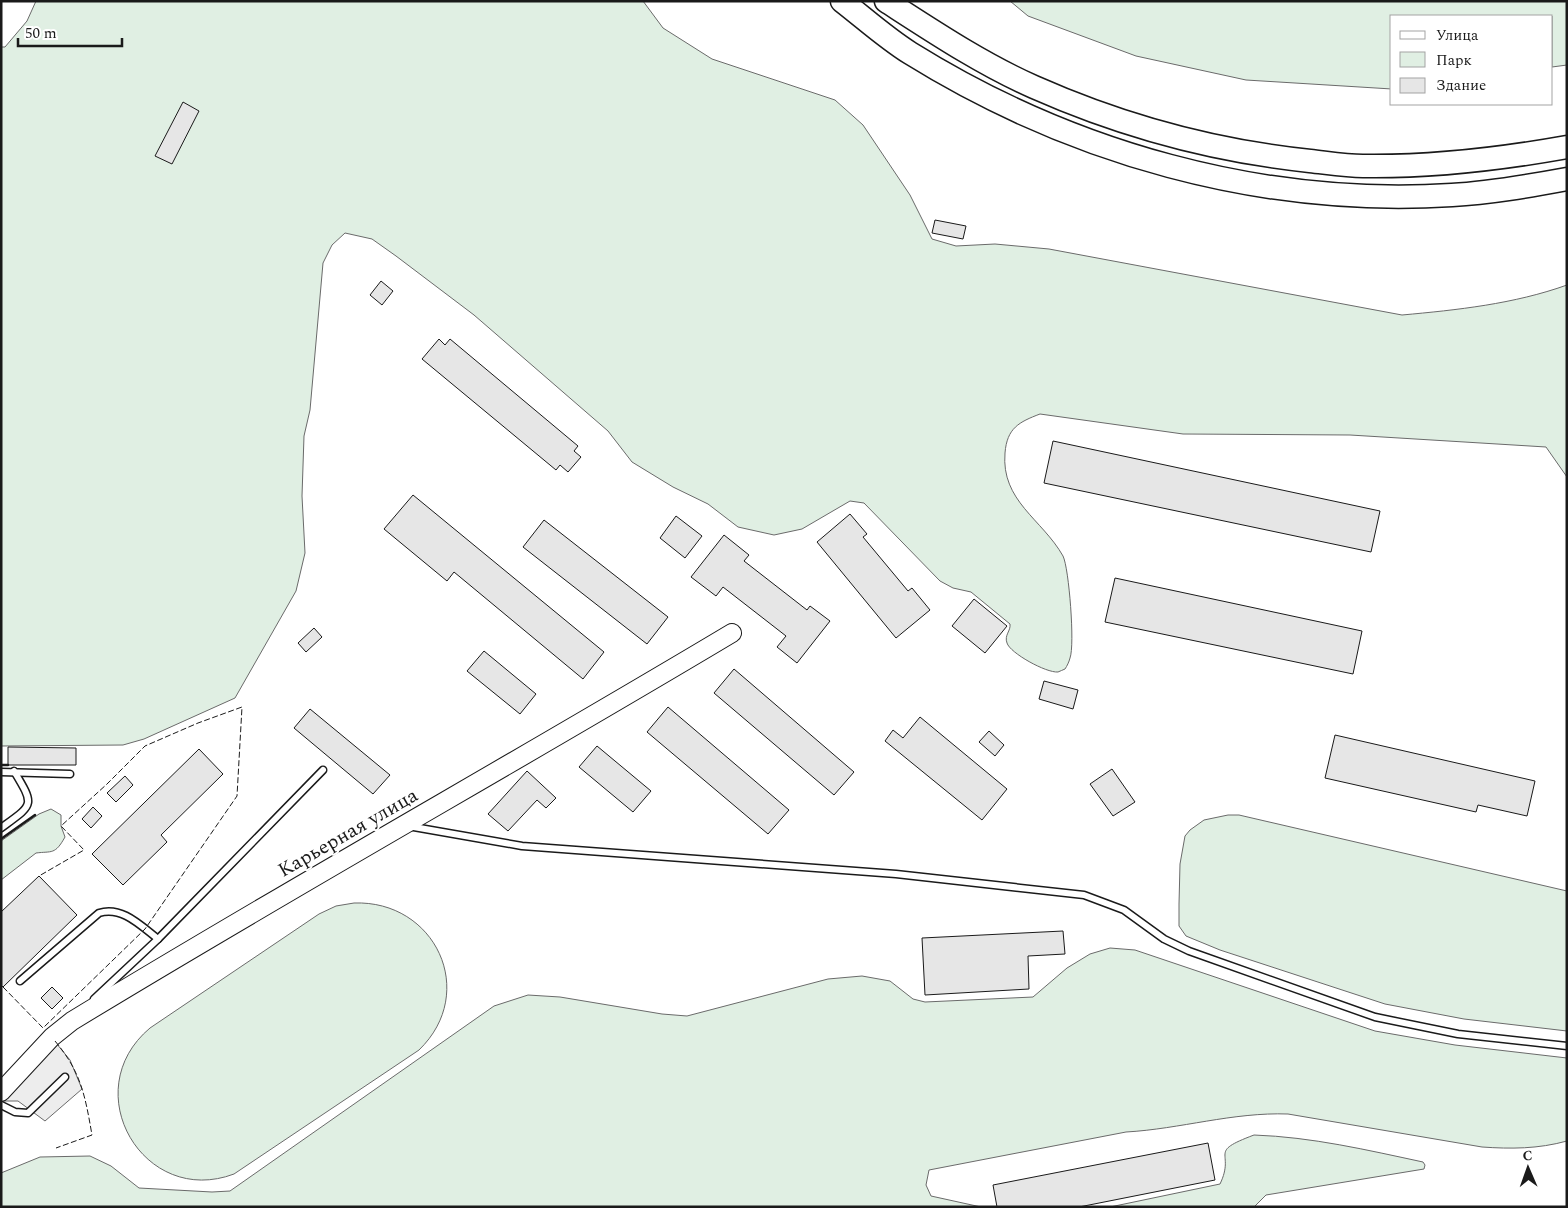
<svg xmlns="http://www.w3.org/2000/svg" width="1568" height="1208" viewBox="0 0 1568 1208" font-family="Spectral,serif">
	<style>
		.green { fill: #e0efe3; stroke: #6a6a6a }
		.parking { fill: #ededed; stroke: #6a6a6a }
		.building { fill: #e6e6e6; stroke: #1a1a1a }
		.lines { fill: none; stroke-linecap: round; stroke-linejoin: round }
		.lane-casing { stroke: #1a1a1a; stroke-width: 9 }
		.secondary-casing { stroke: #1a1a1a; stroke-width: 20 }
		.highway-casing { stroke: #1a1a1a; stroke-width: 25 }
		.lane { stroke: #fff; stroke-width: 6 }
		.secondary { stroke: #fff; stroke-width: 18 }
		.highway { stroke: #fff; stroke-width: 22 }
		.fence { stroke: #1a1a1a; stroke-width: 1; stroke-dasharray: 6 2.5; stroke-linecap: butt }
		.wall { stroke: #1a1a1a; stroke-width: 2.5 }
		.labels { text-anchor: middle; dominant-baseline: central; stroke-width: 4; stroke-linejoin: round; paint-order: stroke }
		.street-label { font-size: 20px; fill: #1a1a1a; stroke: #fff }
	</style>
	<rect width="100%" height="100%" fill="#fff"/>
	<!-- green -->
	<g class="green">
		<path d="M36,1H643L663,28L712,59L835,100L863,125L910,195L932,239L956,246L995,244L1049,249L1402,315C1457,310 1514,304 1567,285V477L1546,447L1350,435L1183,434L1040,414C1019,422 1007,428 1005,453C1001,501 1042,519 1063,556C1069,568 1075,645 1070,658C1069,662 1067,666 1065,669C1063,670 1060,671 1058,672C1046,673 1010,653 1007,643C1004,635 1011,631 1010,624L971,592L953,588L940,581L864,503L850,501L802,529L774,535L738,527L708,504L673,487L632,462L608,431L474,315L396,256L372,239L345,233L332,245L323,263L310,410L304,436L302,496L305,553L296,591L235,698L144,739L123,745L1,746V47H5L27,21Z"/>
		<path d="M1010,1H1567V65L1552,67V16H1392V89L1246,80L1136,56L1028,16Z"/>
		<path d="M51,809L61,815V826L65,837C55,855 52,851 36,853L1,880V841L39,814Z"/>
		<path d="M1228,815H1239L1567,891V1031L1464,1019L1385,1004L1220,950L1186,936L1179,926V904L1180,864L1185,836L1190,830L1204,820Z"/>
		<path d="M354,903C435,900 479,992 419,1050L234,1174C144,1208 75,1091 150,1028L319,914L336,906Z"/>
		<path d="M1110,948L1135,950L1375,1031L1455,1045L1567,1058V1141C1538,1149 1511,1149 1482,1147L1288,1114C1233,1112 1180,1129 1126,1132L929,1170L926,1185L931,1196L981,1207H1V1173L40,1157L90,1156L111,1166L139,1188L212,1192L230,1191L494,1006L528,995L560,997L662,1014L687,1016L828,979L862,976L890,981L913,999L925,1002L1033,997L1067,968L1090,954Z"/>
		<path d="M1254,1135C1312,1137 1367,1150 1423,1162L1425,1165L1424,1169L1266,1195L1254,1207H1110L1220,1184C1236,1151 1206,1153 1254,1135Z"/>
	</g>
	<!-- parking -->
	<path class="parking" d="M56,1043L70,1060L82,1089L45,1121L18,1101H1Z"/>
	<!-- building -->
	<g class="building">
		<path d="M183,102L199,111L172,164L155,156Z"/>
		<path d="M935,220L966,226L963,239L932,233Z"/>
		<path d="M381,281L393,291L382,305L370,295Z"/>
		<path d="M439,339L445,345L450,339L578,446L574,451L581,457L568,472L560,465L556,470L422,359Z"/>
		<path d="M1053,441L1380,511L1371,552L1044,483Z"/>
		<path d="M413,495L604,652L583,679L454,572L447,581L384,529Z"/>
		<path d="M850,514L867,534L863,537L908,591L912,588L930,610L896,638L817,542Z"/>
		<path d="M676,516L702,536L685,558L660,538Z"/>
		<path d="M544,520L668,617L647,644L523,547Z"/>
		<path d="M724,535L749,555L744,561L807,610L810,606L830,621L797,663L777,647L786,636L723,587L716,596L691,577Z"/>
		<path d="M1115,578L1362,631L1353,674L1105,622Z"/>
		<path d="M974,599L1007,626L985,653L952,626Z"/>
		<path d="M314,628L322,637L306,652L298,643Z"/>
		<path d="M484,651L536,694L520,714L467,671Z"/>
		<path d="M734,669L854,772L834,795L714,693Z"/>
		<path d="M1044,681L1078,690L1073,709L1039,699Z"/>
		<path d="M668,707L789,810L768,834L647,732Z"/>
		<path d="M310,709L390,775L373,794L294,728Z"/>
		<path d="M920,717L1007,789L982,820L885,741L893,730L903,738Z"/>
		<path d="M989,731L1004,745L995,756L979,742Z"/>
		<path d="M1335,735L1535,781L1527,816L1478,805L1476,812L1325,778Z"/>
		<path d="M597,746L651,791L633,812L579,767Z"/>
		<path d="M8,747L76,748V765H8Z"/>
		<path d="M199,749L223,774L161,835L167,842L123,885L92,854Z"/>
		<path d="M1112,769L1135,802L1113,816L1090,784Z"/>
		<path d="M527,771L556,798L546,808L537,800L508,831L488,814Z"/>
		<path d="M125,776L133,785L116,802L107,793Z"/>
		<path d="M93,807L102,816L91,828L82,819Z"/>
		<path d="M39,876L77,915L3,987L1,985V912Z"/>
		<path d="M1063,931L1065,954L1028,956L1029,989L925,995L922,938Z"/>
		<path d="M52,987L63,998L52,1009L41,998Z"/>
		<path d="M1208,1143L1215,1180L1079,1207H997L993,1185Z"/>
	</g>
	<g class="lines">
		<!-- lane casing -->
		<g class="lane-casing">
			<g id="lane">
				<path d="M1,772L70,774"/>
				<path d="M408,826L522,846L896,874L1084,895L1124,910L1164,939L1189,951L1375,1017L1458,1034L1567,1046"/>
				<path d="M1,828C34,804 35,806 14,771"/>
				<path d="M20,981L99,913C122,906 140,925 158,939"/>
				<path d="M94,999L158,939L323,770"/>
				<path d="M1,1105L15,1112L28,1113L65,1077"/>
			</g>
		</g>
		<!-- secondary casing -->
		<g class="secondary-casing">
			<path id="secondary" d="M1,1092L52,1037L72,1021C290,888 513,764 732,633"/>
		</g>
		<!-- highway casing -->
		<g class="highway-casing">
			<g id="highway">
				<path d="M842,1C864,18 886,38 910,53C1071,153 1261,207 1452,195C1490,193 1529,186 1567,179"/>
				<path d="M886,1C934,32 982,64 1034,87C1122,126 1214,151 1310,161C1328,163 1346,166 1363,166C1431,167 1500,159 1567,147"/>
			</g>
		</g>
		<!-- lane -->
		<use href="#lane" class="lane"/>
		<!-- secondary -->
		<use href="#secondary" class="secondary"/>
		<!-- highway -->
		<use href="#highway" class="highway"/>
		<!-- fence -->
		<g class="fence">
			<path d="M3,987L43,1028L145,929L237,796L242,707L198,723L145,746L107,784L61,826L84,850L39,876"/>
			<path d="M55,1041C81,1072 85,1095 92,1135L56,1148"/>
		</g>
		<!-- wall -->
		<g class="wall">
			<path d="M1,765H8"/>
			<path d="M1,839L35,815"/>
		</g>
	</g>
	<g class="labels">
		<!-- street labels -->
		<g class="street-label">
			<text transform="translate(348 833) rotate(-30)">Карьерная улица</text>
		</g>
	</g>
	<!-- border -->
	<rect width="1568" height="1208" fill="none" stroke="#1a1a1a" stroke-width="5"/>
	<!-- legend -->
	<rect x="1390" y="15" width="162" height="90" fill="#ffffff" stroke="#a3a3a3"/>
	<rect x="1400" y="31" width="25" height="8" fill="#ffffff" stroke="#a3a3a3"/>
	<text x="1436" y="40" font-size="15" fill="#1a1a1a">Улица</text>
	<rect x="1400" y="52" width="25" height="15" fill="#e0efe3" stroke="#a3a3a3"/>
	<text x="1436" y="65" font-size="15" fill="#1a1a1a">Парк</text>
	<rect x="1400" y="78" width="25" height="15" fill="#e6e6e6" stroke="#a3a3a3"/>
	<text x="1436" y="90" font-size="15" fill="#1a1a1a">Здание</text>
	<!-- north arrow -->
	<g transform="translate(1528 1168) rotate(358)" stroke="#ffffff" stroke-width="4" paint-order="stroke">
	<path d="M0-4L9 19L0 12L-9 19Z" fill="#1a1a1a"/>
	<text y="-8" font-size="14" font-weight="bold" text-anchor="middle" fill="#1a1a1a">С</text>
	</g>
	<!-- scale -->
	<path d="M18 38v8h104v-8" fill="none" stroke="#1a1a1a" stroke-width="2.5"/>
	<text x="25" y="38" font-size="15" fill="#1a1a1a" stroke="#ffffff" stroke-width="4" paint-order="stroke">50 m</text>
</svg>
